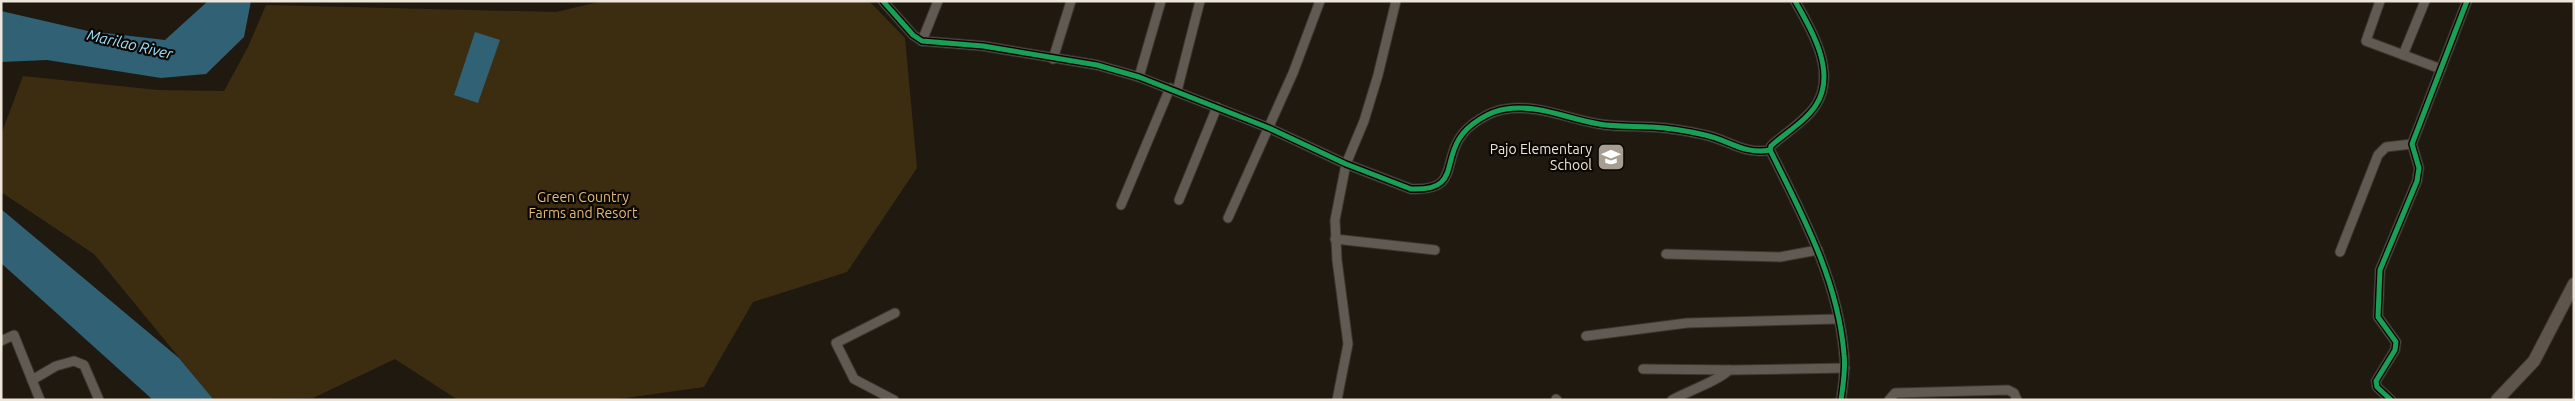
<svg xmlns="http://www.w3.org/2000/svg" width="2575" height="401" viewBox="0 0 2575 401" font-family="Ubuntu,sans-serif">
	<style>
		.green { fill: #3d2d10 }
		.water { fill: #306175 }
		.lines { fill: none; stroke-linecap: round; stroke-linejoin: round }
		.street-casing { stroke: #3a362f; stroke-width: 11 }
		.secondary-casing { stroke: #3a362f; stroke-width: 14 }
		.street { stroke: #605a53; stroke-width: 9 }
		.secondary { stroke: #5e564d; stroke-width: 12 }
		.cycleway-casing { stroke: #0b0702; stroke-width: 8 }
		.cycleway { stroke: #1a9f57; stroke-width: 5 }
		.labels { text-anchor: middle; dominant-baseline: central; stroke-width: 4.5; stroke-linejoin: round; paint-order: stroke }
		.poi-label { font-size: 14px; fill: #eee6da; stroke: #0b0702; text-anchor: end }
		.park-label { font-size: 14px; fill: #e5bb77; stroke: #0b0702 }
		.water-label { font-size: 15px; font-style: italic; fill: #9ee0fe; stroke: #0b0702 }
	</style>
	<rect width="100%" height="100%" fill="#1f190f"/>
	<!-- green -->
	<path class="green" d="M603,1H869L905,38L917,168L847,272L753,302L704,387L612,400H458L395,359L313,398L214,400L94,254L1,192V135L23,76L158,90L224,91L248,47L266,5L556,12Z"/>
	<!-- water -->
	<g class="water">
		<path d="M208,1H251L244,37L206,74L161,78L47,60L1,62V11L88,31L165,40Z"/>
		<path d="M475,32L500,40L478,103L454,95Z"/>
		<path d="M1,209L179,358L214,400H153L1,263Z"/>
	</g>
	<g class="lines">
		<!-- street casing -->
		<g class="street-casing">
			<g id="street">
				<path d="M883,1L913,35L922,41L983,46L1097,65L1139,77L1269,128L1346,164L1411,189C1458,191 1443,165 1459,139C1468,124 1490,111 1506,109C1538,104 1568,119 1599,124C1616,127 1635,126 1652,127C1670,128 1688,131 1705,135C1729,140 1744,155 1770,150L1771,146C1785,133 1806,121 1816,105C1837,73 1812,30 1795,1"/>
				<path d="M2380,1L2366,41L2441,69"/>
				<path d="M922,41L938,1"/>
				<path d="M2403,55L2425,1"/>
				<path d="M1053,59L1071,1"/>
				<path d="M1139,77L1161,1"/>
				<path d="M1177,91L1200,1"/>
				<path d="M1770,150C1802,214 1838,280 1844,354C1846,369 1843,385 1841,400"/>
				<path d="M1179,200L1217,107"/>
				<path d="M1121,205L1170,88"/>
				<path d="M1228,218L1293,73L1320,1"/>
				<path d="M1335,239L1435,250"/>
				<path d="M2340,252L2378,155L2386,147L2412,144"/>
				<path d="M1666,254L1780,257L1818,250"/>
				<path d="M1586,336L1687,323L1838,319"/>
				<path d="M1,341L14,335L40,400"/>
				<path d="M1643,369L1733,370L1845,368"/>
				<path d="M32,380L56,366L74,361L84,365L99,400"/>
				<path d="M1556,399L1557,400"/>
				<path d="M894,400L854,379L836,343L895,313"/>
				<path d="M1337,400L1348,344L1337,260L1335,220L1346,164L1364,121L1378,75L1396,1"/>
				<path d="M1672,400C1686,392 1720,380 1729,370"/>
				<path d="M1889,400L1895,393L2008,390L2014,393L2017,400"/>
				<path d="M2391,400L2377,387L2376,381L2395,350L2396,342L2378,317L2380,270L2417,181L2419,168L2412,144L2467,1"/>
			</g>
		</g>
		<!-- secondary casing -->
		<g class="secondary-casing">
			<path id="secondary" d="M2497,400L2534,361L2574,284"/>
		</g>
		<!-- street -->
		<use href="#street" class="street"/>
		<!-- secondary -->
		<use href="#secondary" class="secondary"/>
		<!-- cycleway casing -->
		<g class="cycleway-casing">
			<g id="cycleway">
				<path d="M883,1L913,35L922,41L983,46L1097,65L1139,77L1269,128L1346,164L1411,189C1458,191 1443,165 1459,139C1468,124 1490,111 1506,109C1538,104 1568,119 1599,124C1616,127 1635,126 1652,127C1670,128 1688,131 1705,135C1729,140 1744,155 1770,150L1771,146C1785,133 1806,121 1816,105C1837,73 1812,30 1795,1"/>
				<path d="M1770,150C1802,214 1838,280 1844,354C1846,369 1843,385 1841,400"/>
				<path d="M2391,400L2377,387L2376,381L2395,350L2396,342L2378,317L2380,270L2417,181L2419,168L2412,144L2467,1"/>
			</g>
		</g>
		<!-- cycleway -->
		<use href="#cycleway" class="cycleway"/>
	</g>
	<!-- icons -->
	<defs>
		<g id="school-square" transform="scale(1.4375)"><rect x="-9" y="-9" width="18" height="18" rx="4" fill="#a69e93" stroke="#0b0702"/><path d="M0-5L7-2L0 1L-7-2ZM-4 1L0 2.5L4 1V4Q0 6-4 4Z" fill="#fff"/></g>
	</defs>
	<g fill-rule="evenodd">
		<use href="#school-square" x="1611" y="157"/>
	</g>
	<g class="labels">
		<!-- poi labels -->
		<g class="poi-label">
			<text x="1592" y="149">Pajo Elementary<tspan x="1592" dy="16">School</tspan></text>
		</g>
		<!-- park labels -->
		<g class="park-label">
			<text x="583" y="197">Green Country<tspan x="583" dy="16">Farms and Resort</tspan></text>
		</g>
		<!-- water labels -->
		<g class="water-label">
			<text transform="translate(130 44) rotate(13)">Marilao River</text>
		</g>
	</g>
	<!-- border -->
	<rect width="2575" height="401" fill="none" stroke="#eee6da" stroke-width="5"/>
</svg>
